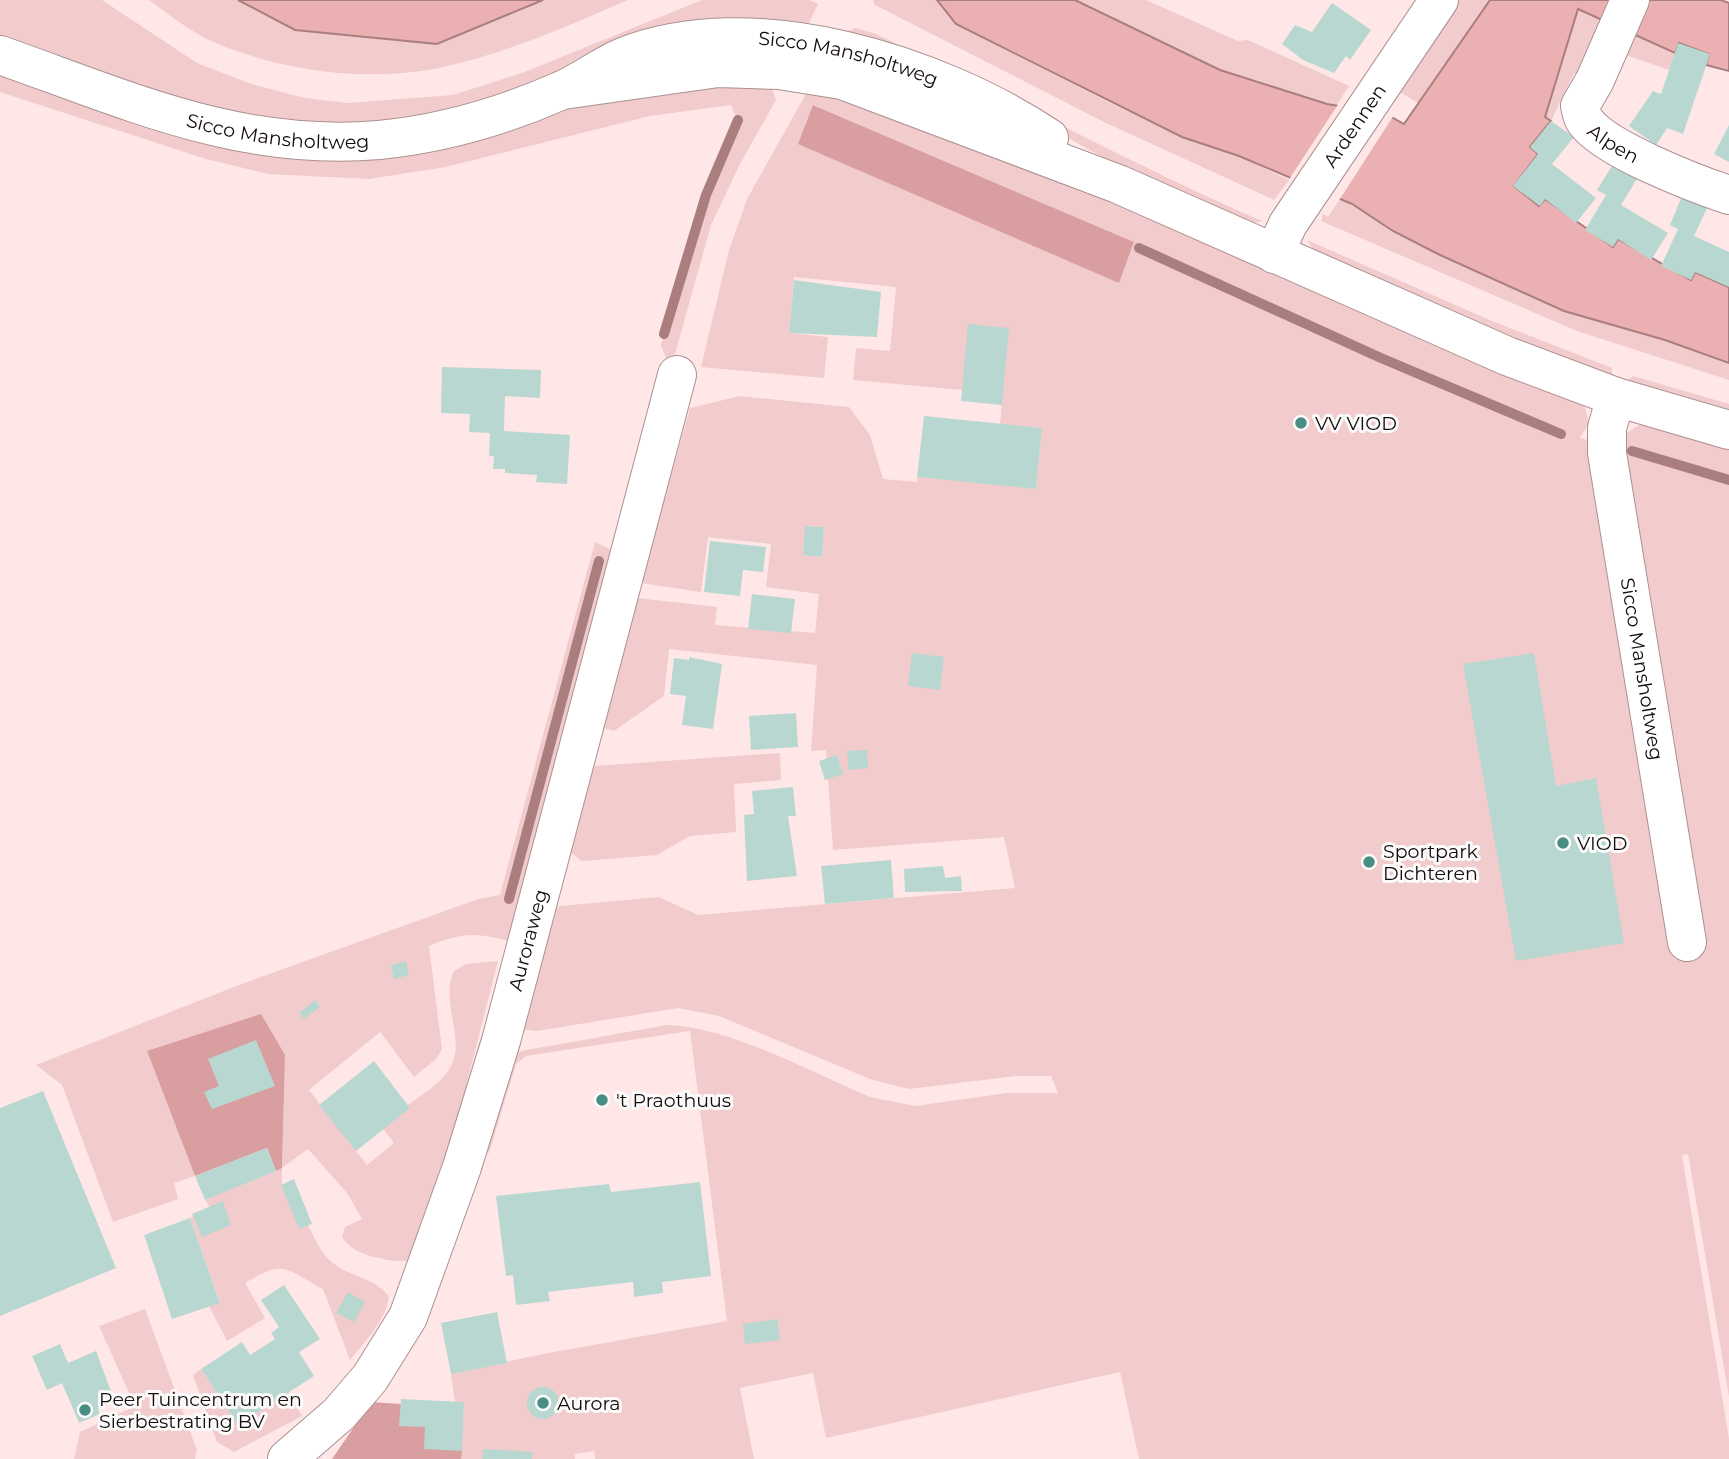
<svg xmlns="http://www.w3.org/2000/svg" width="1729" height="1459" viewBox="0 0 1729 1459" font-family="Montserrat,sans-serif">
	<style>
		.green { fill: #f2cbcc; fill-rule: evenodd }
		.forest { fill: #d89ea0 }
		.water { fill: #ebb0b1; stroke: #aa7e7f; stroke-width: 2 }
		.pier { fill: #ffe7e7 }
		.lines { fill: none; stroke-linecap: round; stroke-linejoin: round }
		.stream { stroke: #aa7e7f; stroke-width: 10 }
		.building { fill: #b9d7d1 }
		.minor-casing { stroke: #ac9091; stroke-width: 40 }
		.minor { stroke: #fff; stroke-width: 38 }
		.poi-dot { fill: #488d82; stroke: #fbfbfb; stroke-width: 2.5 }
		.labels { text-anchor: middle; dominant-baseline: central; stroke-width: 6; stroke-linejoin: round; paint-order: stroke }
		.street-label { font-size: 19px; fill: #140b0b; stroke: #fbfbfb }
		.poi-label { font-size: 19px; fill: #140b0b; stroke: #fbfbfb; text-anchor: start }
	</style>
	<rect width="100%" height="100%" fill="#ffe7e7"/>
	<!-- green -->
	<g class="green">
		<path d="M0,0H102L197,63L251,84L305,98L347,103L453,95L522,73L702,0H809L818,4L804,33L449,113L346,126L222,114L0,35Z"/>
		<path d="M149,0H237L295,30L437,44L543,0H628C570,25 509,52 448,66C370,84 279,72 207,39C187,29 167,13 149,0Z"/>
		<path d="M873,0H937L956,24L1108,102L1182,137L1239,156L1289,180L1274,200L1104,122L875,5Z"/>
		<path d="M1075,0H1146L1238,41L1248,40L1349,86L1336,106L1327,104L1220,70Z"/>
		<path d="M1458,0H1490L1440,72L1416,149L1392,118L1404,124L1418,103L1396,90Z"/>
		<path d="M1578,9L1609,23L1585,74L1574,73L1551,121L1545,118Z"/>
		<path d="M855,28L876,34C1005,95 1131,164 1262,221L1247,225L1122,168L1018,110L846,32Z"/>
		<path d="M1628,31L1675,53L1669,70L1620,53Z"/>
		<path d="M0,71L188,138L527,123L611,94L645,86H771L776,100L740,164L711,225L674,358H666L661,345L706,195L738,121L731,105L650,116L446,167L369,179L268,174L206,159L0,92Z"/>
		<path d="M811,85L949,128L1584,404L1589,423L1580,438L1622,449L1627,433L1642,423L1729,445V1397L1688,1154L1682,1155L1729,1439V1459H1139L1120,1372L826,1438L813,1373L740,1388L754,1459H595L594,1451L575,1454V1459H461L464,1403L455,1402L451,1374L543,1354L727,1321L690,1031L526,1056L516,1064L489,1153L483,1152L511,1057L521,1051L667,1025C730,1027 811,1072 870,1097L915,1106L1007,1093H1058L1051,1076H1016L909,1089L870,1079L719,1016L678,1008L537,1031L518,1029L550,913L560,906L659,897L698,915L1015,888L1004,837L833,850L826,750L811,751L817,665L669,649L664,696L614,731L604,728L637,598L717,607L715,625L815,633L819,594L766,587L771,544L708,537L701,592L641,583L690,408L740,396L849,407L870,435L883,479L917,482V477L1036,488L1042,428L1000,424L1008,328L962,390L853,380L856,348L890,351L896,287L794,277L789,333L828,337L824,378L701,367L729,250L747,199ZM814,105L1134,242L1119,283L806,123ZM806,526L824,527L822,557L803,555Z"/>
		<path d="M1340,199L1438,254L1564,311L1665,340L1729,363V380L1577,331L1321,221L1323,214L1328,217Z"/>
		<path d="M1307,240L1492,321L1612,368V377L1551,357L1317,255Z"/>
		<path d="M1633,376L1729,404V413L1626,382Z"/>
		<path d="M595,542L616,552L516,920L508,941C473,932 462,933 429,946L442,1049L436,1059L414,1077L380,1032L309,1090L367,1165L394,1143L383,1129L410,1108L408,1105C422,1094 441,1084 450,1068C467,1039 439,1001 454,971L466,964L498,961L451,1145L407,1261C389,1262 349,1255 342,1236L345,1227L362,1219L347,1193L308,1149L282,1168V1185L299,1228L308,1225C316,1241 322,1256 337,1266C353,1277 379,1280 389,1297C385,1322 365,1341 350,1360L323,1289C283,1268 285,1259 245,1283L265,1318L227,1341L209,1306L220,1302L190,1218L210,1207L205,1200L282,1168L285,1055L147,1051L195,1176L174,1183L178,1199L113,1222L62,1085L36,1065L239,985L478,899L500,895Z"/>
		<path d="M780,753L781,780L734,784L736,832L690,836L657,855L582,861L569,851L594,766Z"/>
		<path d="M145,1309L197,1450L195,1459H74L80,1432L135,1406L99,1326Z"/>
		<path d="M201,1369L238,1425L289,1392L302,1416L234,1452L217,1442L193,1375Z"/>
	</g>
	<!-- forest -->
	<g class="forest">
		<path d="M813,105L1134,242L1119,283L798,144Z"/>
		<path d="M261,1014L285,1055L282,1168L276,1171L267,1148L195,1176L147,1051Z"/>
		<path d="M371,1402L401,1404L425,1427L462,1451L461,1459H332Z"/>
	</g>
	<!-- water -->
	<g class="water">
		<path d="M238,0H543L437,44L295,30Z"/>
		<path d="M937,0H1075L1220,70L1327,104L1386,114L1404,124L1490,0H1721L1729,3V71L1706,65L1709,54L1679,43L1675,53L1578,9L1545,117L1551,121L1530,147L1538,154L1514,186L1539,206L1545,199L1613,247L1618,239L1691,280L1695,272L1729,287V363L1665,340L1564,311L1438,254L1393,231L1352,204L1239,156L1182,137L956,24Z"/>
	</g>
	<!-- pier -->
	<path class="pier" d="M1339,103L1387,111L1394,115L1338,202L1288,181Z"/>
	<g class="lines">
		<!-- stream -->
		<g class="stream">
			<path d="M1139,248L1381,358L1561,434"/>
			<path d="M664,334L706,195L738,120"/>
			<path d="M1632,451L1729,480"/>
			<path d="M509,899L599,561"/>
		</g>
	</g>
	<!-- building -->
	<g class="building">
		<path d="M1332,3L1371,30L1350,60L1346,56L1334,73L1303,60L1282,44L1295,25L1312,32Z"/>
		<path d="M1678,43L1710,54L1683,134L1667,128L1656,145L1629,126L1653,91L1661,94Z"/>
		<path d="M1551,121L1574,137L1552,164L1596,198L1576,223L1545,199L1540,206L1513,186L1538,154L1530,147Z"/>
		<path d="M1729,125V162L1714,154Z"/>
		<path d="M1615,161L1640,174L1621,205L1668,233L1651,260L1618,239L1613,247L1585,230L1606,195L1597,190Z"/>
		<path d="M1683,194L1709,204L1694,236L1729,252V287L1695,272L1691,280L1661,266L1678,229L1670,225Z"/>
		<path d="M794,280L881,292L877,337L789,333Z"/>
		<path d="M968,324L1009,328L1002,405L961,401Z"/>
		<path d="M442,367L541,370L540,398L505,396L504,431L570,435L567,484L536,482L537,475L505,473V469H493L494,456H489L490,433L469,432L470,414L441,413Z"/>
		<path d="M924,416L1042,428L1036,489L917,477Z"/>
		<path d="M805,526L824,527L822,557L803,555Z"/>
		<path d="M710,541L766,547L763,572L743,570L740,596L704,592Z"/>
		<path d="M752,594L795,599L791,633L748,629Z"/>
		<path d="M912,653L944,657L940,690L908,686Z"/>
		<path d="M1534,653L1556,786L1596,778L1624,943L1516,961L1463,664Z"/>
		<path d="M689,657L722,664L713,729L682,725L686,696L670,694L674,658L689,660Z"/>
		<path d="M796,713L798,747L751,750L749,716Z"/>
		<path d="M867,750L868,768L849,770L847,751Z"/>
		<path d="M837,755L843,774L825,780L819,761Z"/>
		<path d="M793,787L796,816H788L797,876L747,881L744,815L754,814L752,791Z"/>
		<path d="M891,860L894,898L825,904L821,866Z"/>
		<path d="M943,866L945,878L961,876L962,891L905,892L904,869Z"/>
		<path d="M406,961L409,975L394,979L391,965Z"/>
		<path d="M315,1000L320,1007L304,1019L299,1013Z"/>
		<path d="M256,1040L275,1086L212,1109L204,1092L219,1086L208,1059Z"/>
		<path d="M374,1061L410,1108L356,1151L319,1105Z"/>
		<path d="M43,1091L116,1268L0,1316V1108Z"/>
		<path d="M267,1148L276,1171L205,1200L195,1176Z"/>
		<path d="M294,1179L312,1224L299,1229L281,1185Z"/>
		<path d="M700,1182L711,1276L662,1282L663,1293L634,1297L633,1282L548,1292L550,1301L516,1305L513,1275L506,1276L496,1196L609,1184L611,1192Z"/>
		<path d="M223,1201L231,1225L202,1237L192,1214Z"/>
		<path d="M190,1218L220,1303L172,1319L144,1235Z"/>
		<path d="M284,1285L320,1339L299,1352L314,1376L238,1425L201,1369L242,1342L250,1355L275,1339L271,1333L279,1327L261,1300Z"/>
		<path d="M348,1292L365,1302L354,1322L336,1313Z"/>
		<path d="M497,1312L507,1363L451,1374L441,1323Z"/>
		<path d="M777,1319L780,1340L745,1344L743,1324Z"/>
		<path d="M60,1344L68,1363L96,1351L115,1402L98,1409L100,1414L79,1423L62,1383L47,1390L32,1356Z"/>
		<circle cx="543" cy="1403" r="16"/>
		<path d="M401,1399L464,1402L462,1451L424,1449L425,1427L399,1426Z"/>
		<path d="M483,1449L533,1452L532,1459H482Z"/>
	</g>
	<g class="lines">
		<!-- minor casing -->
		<g class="minor-casing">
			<g id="minor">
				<path id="s1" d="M1630,0L1595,80L1580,106C1581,110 1582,117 1585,121C1604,149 1696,184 1729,195"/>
				<path id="s2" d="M0,55C128,100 240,152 379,140C441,134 503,116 560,91C582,82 601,66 623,57C753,5 938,64 1049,138"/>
				<path d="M563,90L718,68L779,70L842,80L1118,184L1507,356L1616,397L1729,430"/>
				<path id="s3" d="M1274,254L1288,224L1439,0"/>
				<path id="s4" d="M1616,397L1607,428V453L1687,942"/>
				<path id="s5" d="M287,1459L339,1414L370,1378L408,1317L462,1167L501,1041L677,375"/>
			</g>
		</g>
		<!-- minor -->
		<use href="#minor" class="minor"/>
	</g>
	<!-- markers -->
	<g class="poi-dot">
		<circle cx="1301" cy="423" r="7"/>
		<circle cx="1563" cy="843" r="7"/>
		<circle cx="1369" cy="862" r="7"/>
		<circle cx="602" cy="1100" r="7"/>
		<circle cx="543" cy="1403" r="7"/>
		<circle cx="85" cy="1410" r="7"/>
	</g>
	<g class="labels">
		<!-- street labels -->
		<g class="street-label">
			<text stroke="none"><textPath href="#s2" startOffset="882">Sicco Mansholtweg</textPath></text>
			<text stroke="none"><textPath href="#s3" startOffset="152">Ardennen</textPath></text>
			<text stroke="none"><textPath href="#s2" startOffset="290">Sicco Mansholtweg</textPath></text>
			<text stroke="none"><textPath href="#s1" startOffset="170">Alpen</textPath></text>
			<text stroke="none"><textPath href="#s4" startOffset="276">Sicco Mansholtweg</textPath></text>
			<text stroke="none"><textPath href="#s5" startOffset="584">Auroraweg</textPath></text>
		</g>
		<!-- poi labels -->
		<g class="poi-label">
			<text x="1315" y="423">VV VIOD</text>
			<text x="1577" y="843">VIOD</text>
			<text x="1383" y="851">Sportpark<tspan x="1383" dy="22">Dichteren</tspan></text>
			<text x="616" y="1100">'t Praothuus</text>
			<text x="99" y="1399">Peer Tuincentrum en<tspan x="99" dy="22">Sierbestrating BV</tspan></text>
			<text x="557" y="1403">Aurora</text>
		</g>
	</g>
</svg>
